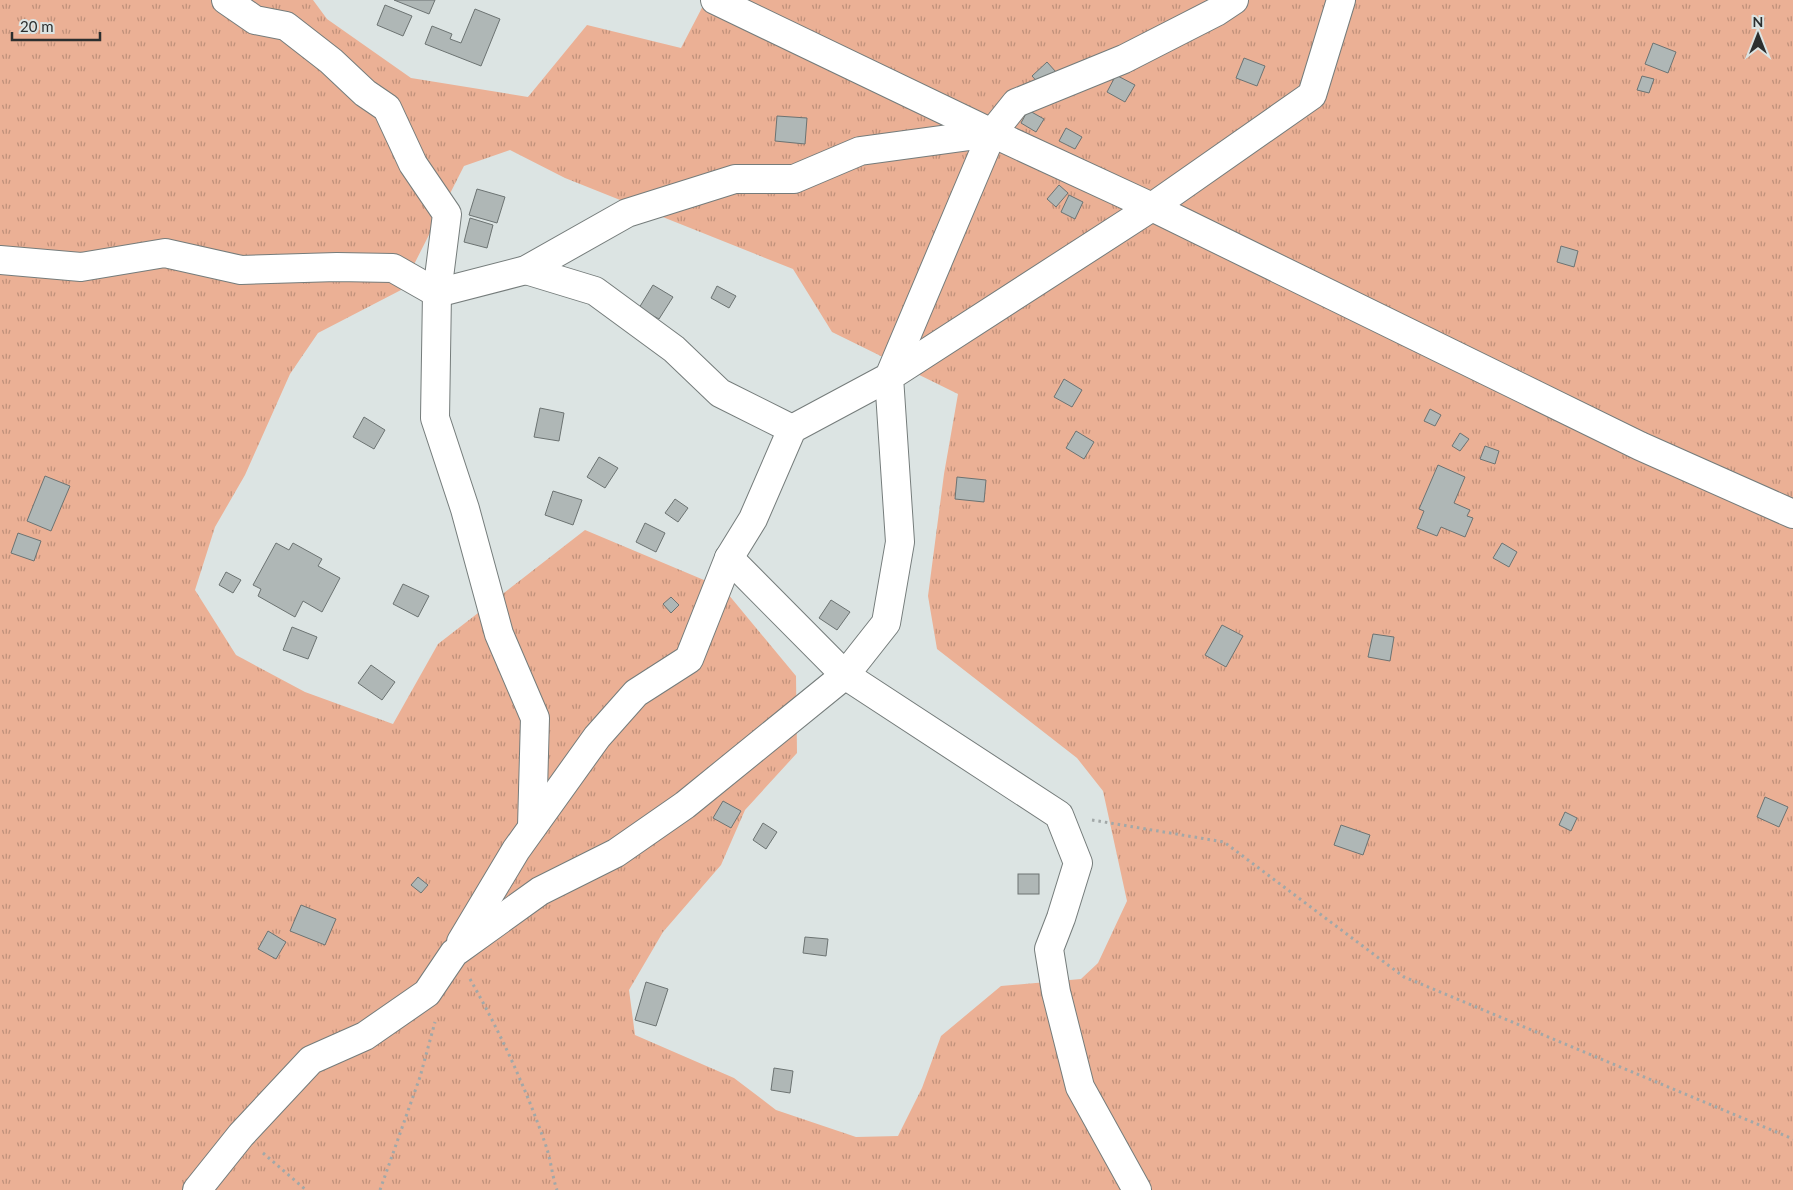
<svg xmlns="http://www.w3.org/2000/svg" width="1793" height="1190" viewBox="0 0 1793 1190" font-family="Lato,sans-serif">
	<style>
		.grass { fill: url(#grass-tufts); fill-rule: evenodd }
		.building { fill: #afb7b6; stroke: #6c7372 }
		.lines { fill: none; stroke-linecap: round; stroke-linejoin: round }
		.minor-casing { stroke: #757c7b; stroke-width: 30 }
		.path { stroke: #a2a8a8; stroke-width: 3; stroke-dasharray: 2.5 4; stroke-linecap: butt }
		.minor { stroke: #fff; stroke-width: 28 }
	</style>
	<defs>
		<pattern id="grass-tufts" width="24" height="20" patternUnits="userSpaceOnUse" patternTransform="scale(1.25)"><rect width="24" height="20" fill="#ebb095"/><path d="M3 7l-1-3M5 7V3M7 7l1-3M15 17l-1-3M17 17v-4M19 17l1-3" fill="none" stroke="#bf907a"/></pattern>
	</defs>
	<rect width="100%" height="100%" fill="#dce4e3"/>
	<!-- grass -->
	<path class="grass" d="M0,0H313L327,19L411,78L528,97L587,25L681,48L706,0H1793V1190H0ZM510,150L565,178L793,269L832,332L958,394L944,474L928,596L937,649L1077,758L1103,791L1127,901L1098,963L1081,979L1001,986L941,1036L922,1088L898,1136L856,1137L776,1110L734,1078L635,1035L629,990L663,932L721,865L745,810L797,753L796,676L723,588L585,530L438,644L393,724L305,692L236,655L195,590L215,527L245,475L290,374L318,333L401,290L464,166Z"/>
	<!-- building -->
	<g class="building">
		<path d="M394,0H435L429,14Z"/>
		<path d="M385,5L412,16L403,36L377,25Z"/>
		<path d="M475,9L500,19L481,66L425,44L432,26L452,34L450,39L461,43Z"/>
		<path d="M1653,43L1676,52L1668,73L1645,64Z"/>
		<path d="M1244,58L1265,66L1257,86L1236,78Z"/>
		<path d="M1047,62L1056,72L1041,86L1032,76Z"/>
		<path d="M1116,75L1135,85L1125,102L1107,92Z"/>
		<path d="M1642,76L1654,79L1649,93L1637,90Z"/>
		<path d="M1028,110L1044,119L1036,132L1021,123Z"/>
		<path d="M777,116L807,118L805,144L775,141Z"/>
		<path d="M1066,128L1082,137L1075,149L1059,141Z"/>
		<path d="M1059,185L1068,193L1056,207L1047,199Z"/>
		<path d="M477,189L505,197L497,223L469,215Z"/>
		<path d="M1069,195L1083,202L1075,219L1061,212Z"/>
		<path d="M470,218L493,225L487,248L464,242Z"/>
		<path d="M1561,246L1578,251L1574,267L1557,262Z"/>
		<path d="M653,285L673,297L659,319L639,308Z"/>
		<path d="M717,286L736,296L729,308L711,298Z"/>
		<path d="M1064,379L1082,390L1072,407L1054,397Z"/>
		<path d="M540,408L564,413L559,441L534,437Z"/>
		<path d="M1430,409L1441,415L1435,426L1424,421Z"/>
		<path d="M364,417L385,430L374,449L353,437Z"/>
		<path d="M1076,431L1094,442L1084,459L1066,448Z"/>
		<path d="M1460,433L1469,439L1460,451L1452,446Z"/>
		<path d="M1485,446L1499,451L1495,464L1480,459Z"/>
		<path d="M599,457L618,468L605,488L587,477Z"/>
		<path d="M1438,465L1465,477L1454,503L1470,510L1467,516L1473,518L1465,537L1441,527L1437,536L1417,528L1424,511L1419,509Z"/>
		<path d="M45,476L70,486L51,531L27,521Z"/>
		<path d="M957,477L986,480L984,502L955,499Z"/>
		<path d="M553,491L582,500L573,525L545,515Z"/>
		<path d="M675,499L688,508L678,522L665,513Z"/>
		<path d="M645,523L665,533L656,552L636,542Z"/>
		<path d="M18,533L41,541L34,561L11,553Z"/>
		<path d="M276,543L289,550L293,543L322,559L318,566L340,578L322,612L303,601L295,617L258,596L261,589L253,585Z"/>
		<path d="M1502,543L1517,552L1509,567L1493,558Z"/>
		<path d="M226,572L241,580L233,593L219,585Z"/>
		<path d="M403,584L429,596L418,617L393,604Z"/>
		<path d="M671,597L679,605L671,613L663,604Z"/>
		<path d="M831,600L850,612L837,630L819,618Z"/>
		<path d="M1222,625L1243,636L1226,667L1205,655Z"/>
		<path d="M292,627L317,637L308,659L283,650Z"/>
		<path d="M1373,634L1394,637L1390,661L1368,657Z"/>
		<path d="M371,665L395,682L382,700L358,683Z"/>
		<path d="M1765,797L1788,807L1779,827L1757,817Z"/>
		<path d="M723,801L741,811L731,828L713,818Z"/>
		<path d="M1565,812L1577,818L1571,831L1559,825Z"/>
		<path d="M763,823L777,832L766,849L753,840Z"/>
		<path d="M1341,825L1370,835L1363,855L1334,845Z"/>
		<rect x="1018" y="874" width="21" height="20"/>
		<path d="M418,877L428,885L421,893L411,885Z"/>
		<path d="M301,905L336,919L325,945L290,931Z"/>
		<path d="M268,931L286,942L276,959L258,949Z"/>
		<path d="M805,937L828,939L826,956L803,953Z"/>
		<path d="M646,982L668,989L656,1026L635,1020Z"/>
		<path d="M774,1068L793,1071L790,1093L771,1090Z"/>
	</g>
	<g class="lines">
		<!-- minor casing -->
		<g class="minor-casing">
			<g id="minor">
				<path d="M226,0L255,20L286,26L331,61L365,93L387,108L413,164L447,214L437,293L435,418L465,509L499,634L535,718L532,827"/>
				<path d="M715,0L992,133L1152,207L1640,446L1793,514"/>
				<path d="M0,260L81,267L165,253L241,270L337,267L393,268L437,293L526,270L627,213L735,179H794L860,151L992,133"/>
				<path d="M526,270L595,291L674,349L720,393L792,429"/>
				<path d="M729,558L845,675L1059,815L1078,863L1061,918L1049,949L1056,992L1080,1087L1137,1190"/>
				<path d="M461,942L516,850L597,737L636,693L689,659L729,558L753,519L792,429L889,377L992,133L1016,103L1124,59L1216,12L1234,0"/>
				<path d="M197,1190L241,1135L311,1060L365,1036L427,993L454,953L540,891L616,853L685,805L845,675L886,623L900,542L889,377L1152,207L1312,95L1341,0"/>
			</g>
		</g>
		<!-- path -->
		<g class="path">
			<path d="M1092,820L1224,842L1404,977L1793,1139"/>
			<path d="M470,979C500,1032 526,1088 546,1146C551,1160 552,1176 557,1190"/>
			<path d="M263,1153L306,1190"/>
			<path d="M380,1190L420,1077L435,1022"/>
		</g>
		<!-- minor -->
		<use href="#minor" class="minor"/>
	</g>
	<!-- north arrow -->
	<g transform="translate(1758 35)" stroke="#dce4e3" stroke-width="4" paint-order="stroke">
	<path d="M0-4L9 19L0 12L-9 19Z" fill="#2c2f2f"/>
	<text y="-8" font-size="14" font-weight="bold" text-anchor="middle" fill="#2c2f2f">N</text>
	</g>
	<!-- scale -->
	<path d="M12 32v8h88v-8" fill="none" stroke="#2c2f2f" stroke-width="2.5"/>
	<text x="20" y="32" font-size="15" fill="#2c2f2f" stroke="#dce4e3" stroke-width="4" paint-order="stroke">20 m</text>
</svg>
